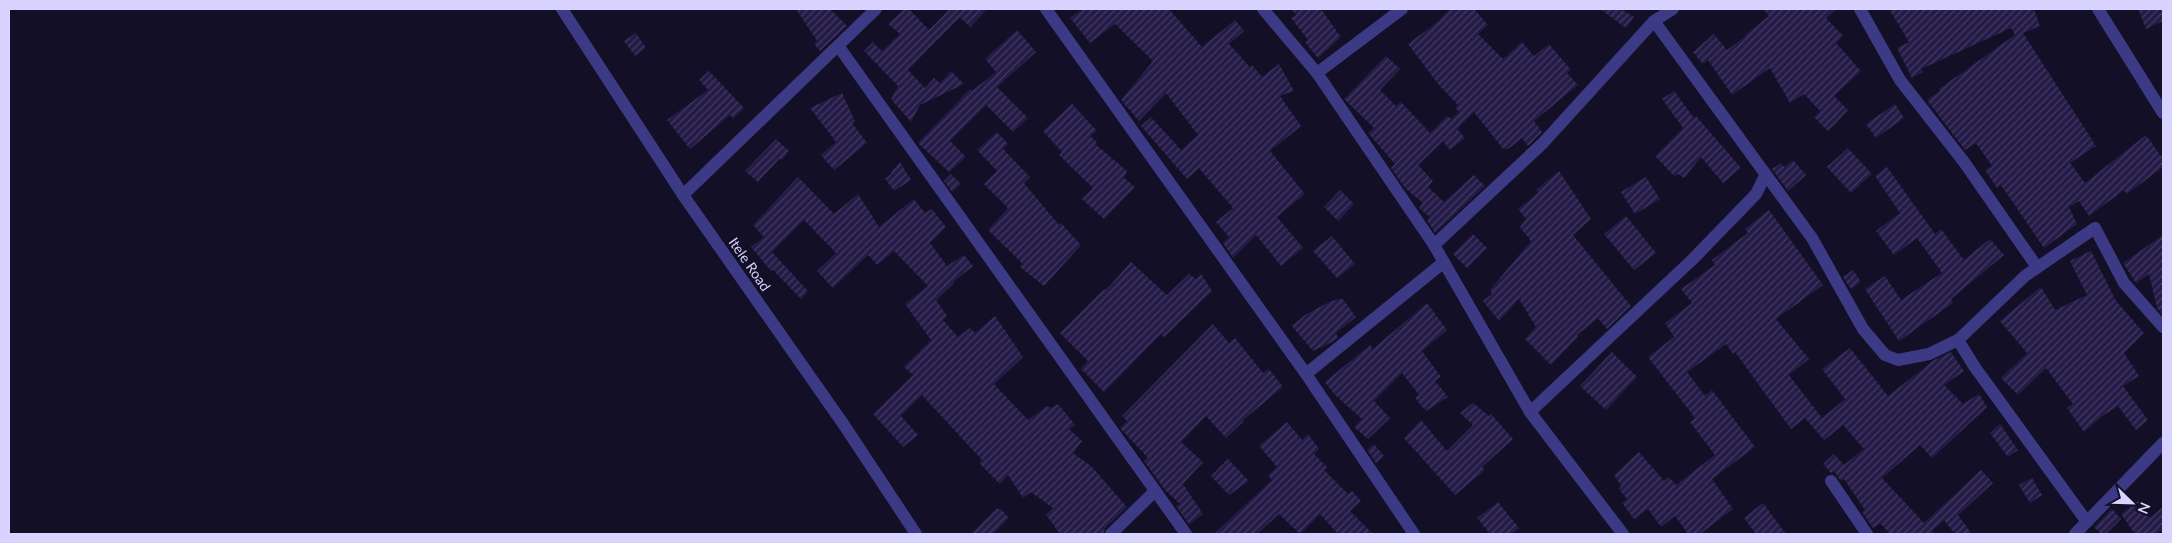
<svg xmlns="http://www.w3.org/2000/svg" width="2172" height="543" viewBox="0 0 2172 543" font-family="Lato,sans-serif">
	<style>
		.building { fill: url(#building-hatch) }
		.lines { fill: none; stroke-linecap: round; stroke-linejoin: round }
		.street { stroke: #3d3a85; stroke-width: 12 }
		.labels { text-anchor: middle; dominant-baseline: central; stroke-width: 4; stroke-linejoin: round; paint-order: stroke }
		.street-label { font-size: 14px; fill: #d9d4ff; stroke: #130f26 }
	</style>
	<defs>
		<pattern id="building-hatch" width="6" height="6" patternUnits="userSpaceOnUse" patternTransform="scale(1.25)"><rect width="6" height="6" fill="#241b47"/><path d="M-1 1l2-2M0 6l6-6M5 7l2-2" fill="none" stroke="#433b63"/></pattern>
	</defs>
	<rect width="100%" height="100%" fill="#130f26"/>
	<!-- building -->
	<g class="building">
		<path d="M796,9H830L847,26L820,51L814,44L817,41Z"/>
		<path d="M904,9H909L929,30L950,9H987L970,27L960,17L908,70L925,88L934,78L940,83L951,71L964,84L920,105L911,122L891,99L898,86L864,51L873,42L882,51L900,34L888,24Z"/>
		<path d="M1082,9H1169L1202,47L1235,20L1244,31L1229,44L1250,67L1252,65L1262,77L1279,64L1294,91L1280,96L1301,126L1270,151L1305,194L1277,217L1303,248L1281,266L1256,235L1233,258L1223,243L1229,237L1216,222L1233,208L1199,168L1187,179L1141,126L1151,117L1181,150L1198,135L1166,93L1139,121L1121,100L1153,61L1115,24L1090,43L1070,18Z"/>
		<path d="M1291,9H1321L1341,37L1318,58L1305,42L1308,40L1291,18L1296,15Z"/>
		<path d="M1450,9H1474L1488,25L1478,34L1503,59L1522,42L1534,56L1549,44L1571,70L1567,73L1578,85L1534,121L1542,132L1528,146L1522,138L1508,149H1503L1474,112L1457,129L1465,138L1450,150L1443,141L1418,165L1433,181L1428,187L1444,202L1474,175L1485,186L1435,233L1427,220L1430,217L1419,208L1423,203L1405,188L1391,168L1395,164L1368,133L1374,128L1344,99L1386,56L1400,69L1380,90L1396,106L1401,102L1430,133L1447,116L1451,119L1459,112L1455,108L1458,105L1438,84L1408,44L1436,23Z"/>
		<path d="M1600,9H1621L1634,17L1626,28Z"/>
		<path d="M1763,9H1836L1826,18L1843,36L1836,43L1861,71L1834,96L1848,110L1828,131L1814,117L1820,111L1804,94L1790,103L1770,68L1732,95L1708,60L1703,64L1693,52L1714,34L1727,50L1746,36L1745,35L1769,16Z"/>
		<path d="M1889,9H2034L2040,26L2023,33L2096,146L2070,163L2085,183L2146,135L2163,159V167L2127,194L2124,190L2089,216L2079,201L2069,207L2077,224L2044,248L2001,185L1997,188L1985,170L1992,166L1976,143L1965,150L1927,100L1940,91L1939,89L2015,35L2011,28L1921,69L1923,72L1912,78L1897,48L1909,42Z"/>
		<path d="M2138,9H2163V21L2146,29Z"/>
		<path d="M1017,30L1036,52L997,87L1028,118L1013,132L986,105L950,141L966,157L949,172L918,143L970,89L972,91L996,72L985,59Z"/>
		<path d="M636,33L646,48L635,56L624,41Z"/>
		<path d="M709,71L744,108L733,119L730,115L690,149L667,120L708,90L699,80Z"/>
		<path d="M1674,91L1694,118L1696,116L1741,168L1723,183L1701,157L1684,178L1678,174L1674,176L1655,156L1683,128L1662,99Z"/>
		<path d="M842,93L855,121L852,123L867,143L834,170L821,155L836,142L810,108Z"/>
		<path d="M1072,104L1097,131L1090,136L1097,142L1095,144L1127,171L1124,178L1135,187L1104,219L1082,199L1093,188L1059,155L1062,152L1043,131Z"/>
		<path d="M1895,104L1904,118L1876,138L1866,124Z"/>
		<path d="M997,132L1008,144L1003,149L1030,177L1024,183L1059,225L1061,223L1081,245L1044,286L1020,267L1023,264L988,230L1008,208L984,184L997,171L977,150Z"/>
		<path d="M776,139L789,151L782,160L779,159L758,182L745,171Z"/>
		<path d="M1848,148L1872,174L1851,193L1827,167Z"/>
		<path d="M1793,160L1806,175L1788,191L1772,169L1781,163L1784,167Z"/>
		<path d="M900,162L911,180L894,191L885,179L892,173L891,172Z"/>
		<path d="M1887,167L1935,234L1941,229L1964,260L1990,239L2004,255L1951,299L1953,303L1899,341L1865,289L1885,276L1901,300L1942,273L1917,238L1894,255L1876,231L1900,213L1875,176Z"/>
		<path d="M1559,171L1591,219L1573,235L1631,306L1607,329L1598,318L1577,335L1578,337L1551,365L1525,339L1536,327L1519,299L1499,321L1483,301L1492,294L1490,290L1531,241L1520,227L1526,219L1518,209L1538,193L1536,190Z"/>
		<path d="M951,174L961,184L952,192L944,181Z"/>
		<path d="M798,177L834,214L858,194L879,227L914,199L925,213L932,209L946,227L930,243L947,266L964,255L973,266L953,282L954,283L936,300L947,316L943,320L958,337L970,328L975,333L995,316L1023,357L994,384L1028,420L1047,406L1051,408L1058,404L1075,425L1069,429L1082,441L1073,453L1091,466L1127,507L1105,528L1103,534H1060L1046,515L1053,508L1031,492L1023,498L1008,475L1000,484L979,463L982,460L922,395L901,416L918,435L903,447L873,414L913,375L904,367L931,340L905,304L928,286L894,251L877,265L868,255L833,288L817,271L836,253L804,220L772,252L808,291L801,299L773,270L771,271L751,247L764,237L753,225Z"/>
		<path d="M1646,177L1660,199L1635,214L1621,192Z"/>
		<path d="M1340,190L1354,204L1338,221L1324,207Z"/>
		<path d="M1769,210L1823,285L1776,319L1809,359L1789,375L1822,418L1845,399L1822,369L1850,348L1888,396L1934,360L1951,352L1964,371L1944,385L1963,404L1979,394L1987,407L1932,458L1920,445L1882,478L1924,523L1981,470L1993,483L1958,515L1972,534H1955L1944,520L1932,531L1935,534H1890L1880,523L1873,528L1862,512L1865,510L1844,479L1841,481L1834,471L1831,473L1823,464L1834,454L1844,465L1864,449L1843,425L1824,440L1805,418L1791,429L1735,352L1733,354L1726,344L1687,372L1705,396L1712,390L1755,447L1712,479L1733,509L1700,534H1688L1675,516L1661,527L1648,509L1634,519L1622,503L1627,499L1619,489L1621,486L1614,475L1639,452L1664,481L1669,477L1676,485L1715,455L1690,422L1695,418L1648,357L1674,337L1665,323L1692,303L1681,289L1715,265L1712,260L1748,233L1745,229Z"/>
		<path d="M1626,216L1656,253L1634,270L1604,234Z"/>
		<path d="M1473,234L1487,248L1467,268L1453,254Z"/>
		<path d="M2163,235V315L2157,308L2149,274L2136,283L2123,263Z"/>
		<path d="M1332,236L1355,264L1337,278L1313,251Z"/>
		<path d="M2091,251L2116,301L2144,333L2124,353L2139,376L2123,386L2148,420L2136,430L2118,406L2101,417L2084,432L2067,408L2073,404L2046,368L2018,395L2001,378L2027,353L2000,321L2041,287L2055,310L2087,295L2070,261Z"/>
		<path d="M1131,262L1167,295L1189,274L1196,279L1201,274L1212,291L1164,337L1161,334L1104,392L1081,369L1088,361L1060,333L1104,289L1106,290Z"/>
		<path d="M1853,270L1861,282L1851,289L1843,277Z"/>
		<path d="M1342,298L1356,317L1336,333L1338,338L1332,342L1313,351L1292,326L1305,315L1329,302Z"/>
		<path d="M1427,303L1447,330L1422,351L1441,377L1435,381L1448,397L1426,411L1415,398L1419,395L1402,373L1374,401L1390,418L1368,439L1354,427L1362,419L1334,394L1325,382L1370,345L1373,349Z"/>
		<path d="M1213,324L1229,343L1235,338L1263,373L1269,369L1283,387L1243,420L1244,421L1226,438L1206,416L1181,442L1203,462L1183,484L1203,514L1189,524L1176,506L1180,504L1165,490L1144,461L1148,458L1120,428L1127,421L1122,416Z"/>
		<path d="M1612,352L1637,377L1606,410L1580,386Z"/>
		<path d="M1473,403L1489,416L1491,414L1513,439L1482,467L1485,470L1455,495L1404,438L1421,420L1447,451L1473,425L1460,413Z"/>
		<path d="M1287,422L1302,440L1308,434L1319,449L1314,454L1327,467L1324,470L1348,494L1352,491L1361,501L1350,511L1373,534H1338L1320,514L1300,534L1279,514L1257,534H1214L1272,480L1268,475L1277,467L1259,446Z"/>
		<path d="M2000,424L2018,450L2008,457L1990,433Z"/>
		<path d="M1374,444L1384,456L1376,463L1367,450Z"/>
		<path d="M1228,459L1249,481L1229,495L1211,476Z"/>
		<path d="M2032,478L2042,495L2030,503L2019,485Z"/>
		<path d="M2138,501L2150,518L2163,507V529L2156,534H2135L2121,514Z"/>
		<path d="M1498,502L1519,528L1511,534H1490L1477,518Z"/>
		<path d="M1763,503L1786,534H1756L1744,518Z"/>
		<path d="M996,509H1001L1009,518L993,534H971Z"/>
		<path d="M2112,509L2121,519L2106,534H2101L2094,527Z"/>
	</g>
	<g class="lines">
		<!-- street -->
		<g class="street">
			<path d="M562,9L683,195L844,425L916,534"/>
			<path d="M1046,9L1306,374L1414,534"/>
			<path d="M1263,9L1317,73L1434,245L1530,412L1623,534"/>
			<path d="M1860,9L1900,80L1964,162L2037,267"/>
			<path d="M2098,9L2163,113"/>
			<path d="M1654,21L1812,238L1863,329L1885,355L1898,360L1929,354L1958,340"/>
			<path d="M839,47L1186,534"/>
			<path d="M1317,73L1402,9"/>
			<path d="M683,195L876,9"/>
			<path d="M1434,245L1543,143L1654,21L1673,9"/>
			<path d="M1306,374L1444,262"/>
			<path d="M1530,412L1693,259L1756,194L1765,176"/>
			<path d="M1831,481L1867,534"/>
			<path d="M2087,522L1974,366L1958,340L2025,276L2095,228L2124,283L2163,327"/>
			<path d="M1111,534L1155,491"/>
			<path d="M2075,534L2163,443"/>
		</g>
	</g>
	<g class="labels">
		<!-- street labels -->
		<g class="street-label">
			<text transform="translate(750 264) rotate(55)">Itele Road</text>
		</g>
	</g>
	<!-- border -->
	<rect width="2172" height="543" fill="none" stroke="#d9d4ff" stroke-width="20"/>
	<!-- north arrow -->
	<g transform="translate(2132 503) rotate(113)" stroke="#130f26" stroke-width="4" paint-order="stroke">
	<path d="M0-4L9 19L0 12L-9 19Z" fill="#d9d4ff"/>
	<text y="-8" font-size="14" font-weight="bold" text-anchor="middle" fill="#d9d4ff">N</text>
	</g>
</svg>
